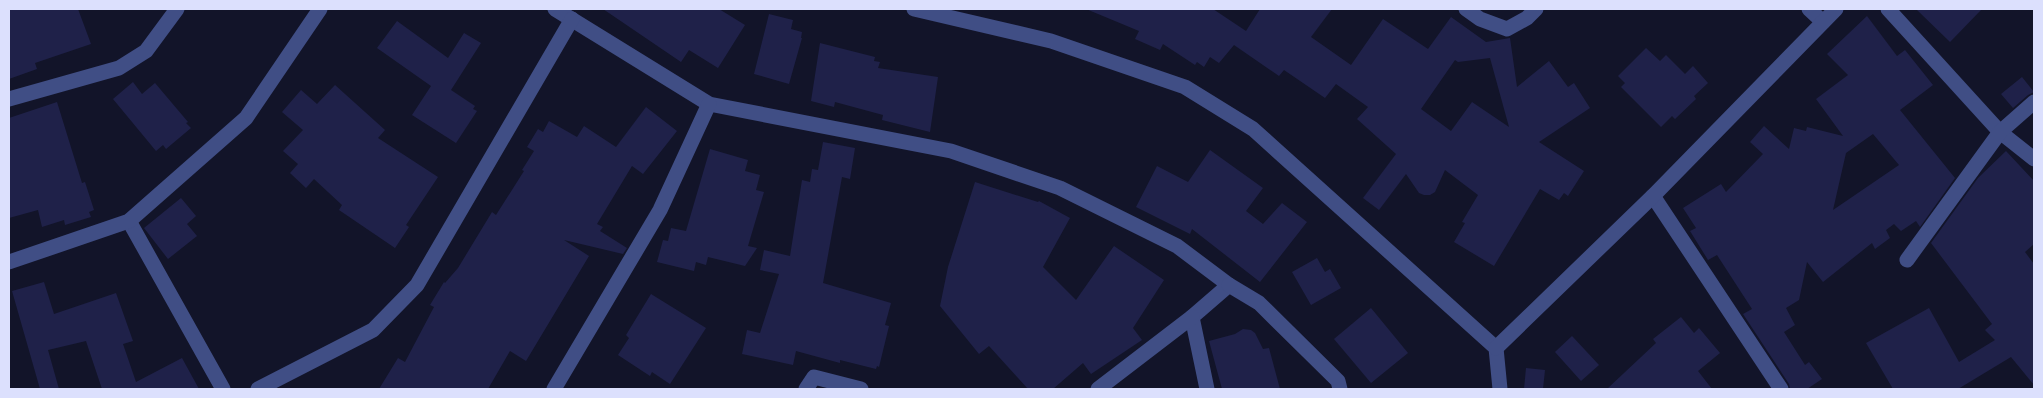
<svg xmlns="http://www.w3.org/2000/svg" width="2043" height="398" viewBox="0 0 2043 398" font-family="Commissioner,sans-serif">
	<style>
		.building { fill: #1f2149; fill-rule: evenodd }
		.lines { fill: none; stroke-linecap: round; stroke-linejoin: round }
		.minor { stroke: #404e85; stroke-width: 15 }
	</style>
	<rect width="100%" height="100%" fill="#121429"/>
	<!-- building -->
	<g class="building">
		<path d="M9,9H78L91,44L35,63L37,69L9,79Z"/>
		<path d="M603,9H719L745,25L718,68L689,50L681,62Z"/>
		<path d="M1086,9H1213L1246,31L1260,9H1332L1311,37L1351,65L1383,19L1428,49L1451,17L1486,42L1510,38L1517,87L1549,61L1568,87L1574,83L1590,108L1539,142L1584,171L1568,196L1564,193L1559,200L1540,189L1494,266L1454,242L1465,223L1462,222L1478,195L1445,170L1435,192L1430,195H1424L1419,193L1406,174L1379,210L1363,198L1396,154L1357,119L1368,107L1336,84L1325,98L1284,70L1279,76L1234,45L1219,63L1210,57L1204,67L1197,62L1195,65L1163,44L1160,50L1135,39L1139,31ZM1490,58L1509,127L1472,102L1451,131L1421,109L1455,60L1458,62Z"/>
		<path d="M1916,9H1982L1950,42Z"/>
		<path d="M769,14L793,20L791,29L802,32L801,38H802L789,84L754,74Z"/>
		<path d="M1867,16L1897,56L1905,50L1933,85L1900,110L1955,178L1920,227L1916,221L1901,231L1894,224L1886,230L1890,238L1875,249L1872,243L1823,282L1807,262L1799,300L1786,308L1795,325L1784,332L1805,365L1809,362L1822,379L1807,389H1790L1789,384L1743,314L1752,309L1717,255L1708,260L1690,231L1696,228L1683,208L1721,184L1726,192L1763,154L1750,142L1764,126L1789,149L1794,128L1806,131L1807,127L1843,136L1816,99L1848,75L1827,54ZM1873,134L1899,165L1833,210L1846,153Z"/>
		<path d="M397,21L448,58L464,33L481,43L451,90L475,106L473,109L477,111L456,143L412,115L431,86L377,48Z"/>
		<path d="M820,43L875,57L874,61L880,62L878,68L938,77L930,132L882,120L883,115L835,102L834,107L811,101Z"/>
		<path d="M1646,48L1660,61L1666,55L1685,74L1693,66L1708,83L1694,96L1696,99L1675,119L1672,116L1661,127L1621,87L1625,83L1618,76Z"/>
		<path d="M2022,77L2034,92L2028,95L2013,108L2001,94Z"/>
		<path d="M133,82L142,94L155,83L188,122L186,123L191,128L166,149L163,145L156,151L113,99Z"/>
		<path d="M335,85L385,130L378,138L438,177L406,225L409,227L395,248L339,210L342,205L314,179L306,188L290,173L298,164L283,151L303,130L282,112L301,90L317,104Z"/>
		<path d="M57,102L82,183L85,182L94,210L89,212L91,217L65,225L64,220L42,227L38,210L9,218V118Z"/>
		<path d="M646,107L677,131L643,174L632,166L597,224L603,227L600,231L627,248L623,254L564,240L589,256L526,361L510,351L488,389H379L398,358L405,362L434,307L430,305L444,282L445,283L458,268L492,212L496,215L524,171L522,170L534,151L527,147L538,129L543,132L549,121L577,137L584,126L616,147Z"/>
		<path d="M823,142L855,148L850,179L842,177L823,283L891,303L885,325L889,326L879,367L877,366L876,369L840,360V363L796,351L793,365L742,354L747,330L760,333L779,274L760,270L764,250L790,256L802,180L810,182L812,169L818,170Z"/>
		<path d="M710,149L748,160L745,171L760,175L756,190L764,192L748,246L757,248L745,266L708,257L706,265L696,262L694,271L657,262L663,240L668,241L671,228L686,231Z"/>
		<path d="M1210,150L1263,188L1246,211L1263,224L1282,203L1307,222L1260,282L1192,229L1190,234L1136,207L1157,166L1188,182Z"/>
		<path d="M2006,151L2034,181V244L2025,252L2034,264V385L2011,357L1958,389H1893L1866,343L1929,308L1959,362L1995,340L1985,330L1992,324L1931,243L1978,178Z"/>
		<path d="M975,182L1038,202L1039,201L1070,218L1043,267L1076,300L1114,246L1164,280L1133,328L1142,340L1091,374L1083,363L1053,389H1028L989,346L979,354L940,306L948,267Z"/>
		<path d="M181,198L196,216L187,224L197,236L168,259L144,228Z"/>
		<path d="M1317,258L1325,272L1330,269L1341,288L1311,305L1292,272Z"/>
		<path d="M44,282L54,314L116,293L133,341L123,344L136,382L182,358L199,389H102L86,341L48,350L59,389H40L12,291Z"/>
		<path d="M651,294L706,328L670,384L652,372L650,376L618,355L629,338L626,335Z"/>
		<path d="M1371,308L1408,353L1371,383L1334,339Z"/>
		<path d="M1681,317L1694,333L1699,328L1720,353L1698,371L1712,389H1607L1656,343L1653,339Z"/>
		<path d="M1243,329L1251,330L1255,333L1263,349L1269,348L1280,389H1222L1209,341L1235,334Z"/>
		<path d="M1572,336L1599,365L1581,381L1555,352Z"/>
		<path d="M1526,368L1545,370L1543,389H1524Z"/>
	</g>
	<g class="lines">
		<!-- minor -->
		<g class="minor">
			<path d="M555,9L709,104L951,151L1060,188L1177,246L1229,285L1192,317L1207,389"/>
			<path d="M914,9L1051,41L1185,87L1253,129L1496,348L1500,389"/>
			<path d="M1466,9L1480,19L1507,29L1527,18L1536,9"/>
			<path d="M1809,9L1823,22"/>
			<path d="M1888,9L2000,132L2034,159"/>
			<path d="M9,99L119,68L146,51L177,9"/>
			<path d="M1653,196L1781,389"/>
			<path d="M129,221L223,389"/>
			<path d="M1907,260L2000,132L2034,102"/>
			<path d="M9,262L129,221L246,118L320,9"/>
			<path d="M1229,285L1259,303L1338,381L1340,389"/>
			<path d="M1496,348L1653,196L1836,9"/>
			<path d="M258,389L373,330L417,285L572,19"/>
			<path d="M554,389L660,210L709,104"/>
			<path d="M806,389L814,377L861,389"/>
			<path d="M1098,389L1192,317"/>
		</g>
	</g>
	<!-- border -->
	<rect width="2043" height="398" fill="none" stroke="#dce0fd" stroke-width="20"/>
</svg>
